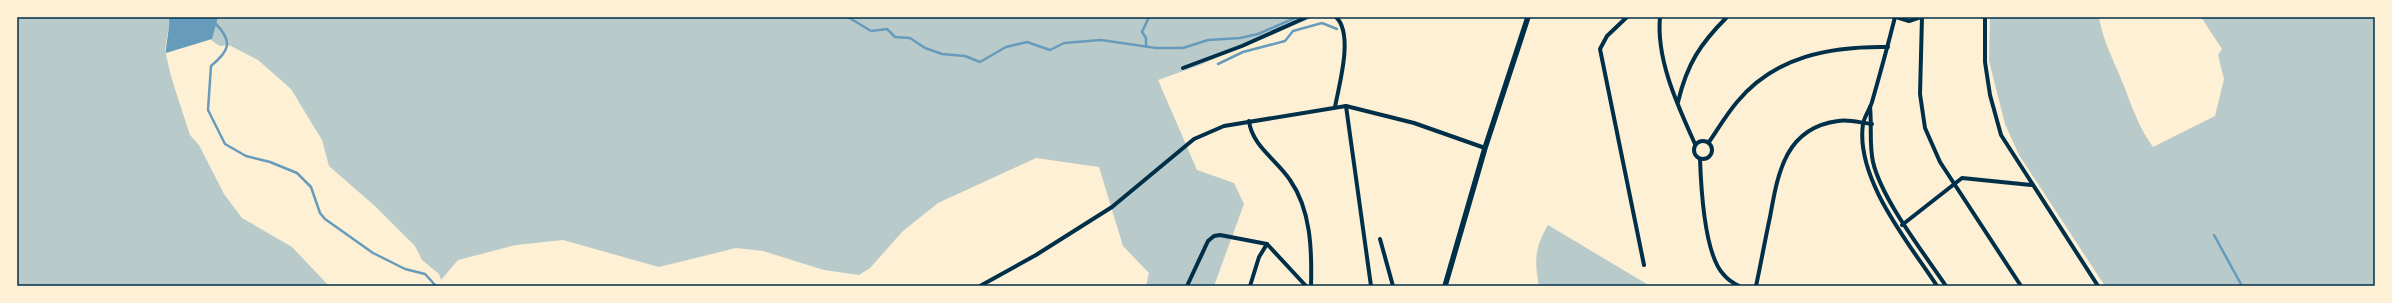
<svg xmlns="http://www.w3.org/2000/svg" width="2392" height="303" viewBox="0 0 2392 303" font-family="'Noto Sans',sans-serif">
	<style>
		.green { fill: #b9caca }
		.water { fill: #669bbc }
		.lines { fill: none; stroke-linecap: round; stroke-linejoin: round }
		.stream { stroke: #669bbc; stroke-width: 2.5 }
		.minor { stroke: #003049; stroke-width: 4 }
		.tertiary { stroke: #003049; stroke-width: 5.5 }
		.neatline { fill: none; stroke: #003049; stroke-width: 1.5 }
	</style>
	<rect width="100%" height="100%" fill="#fdf0d5"/>
	<!-- green -->
	<g class="green">
		<path d="M17,17H169C170,32 164,41 166,54C171,81 182,109 190,135L199,145L224,194L242,218L292,247L329,286H17Z"/>
		<path d="M218,17H1314L1200,65L1158,80L1197,170L1234,183L1244,204L1214,286H1146L1149,273L1123,246L1099,167L1036,158L938,203L903,231L870,268L859,275L824,270L763,251L736,248L659,267L563,240L516,245L458,260L441,280L439,274L422,260L415,246L376,207L329,166L322,140L291,89L258,60L229,45L220,46L211,40Z"/>
		<path d="M1990,17H2099C2103,42 2115,63 2124,86C2132,107 2139,128 2153,147L2215,116L2224,79L2218,55L2222,49L2201,17H2375V286H2105L2019,155L2005,124L1989,61Z"/>
		<path d="M1548,225L1650,286H1539C1534,261 1535,247 1548,225Z"/>
	</g>
	<!-- water -->
	<path class="water" d="M169,17H218L212,39L166,53C166,40 170,30 169,17Z"/>
	<g class="lines">
		<!-- stream -->
		<g class="stream">
			<path d="M848,17L871,31L887,29L895,37L910,38L925,48L942,54L965,56L980,62L1006,47L1027,42L1050,50L1064,43L1101,40L1156,48H1183L1208,40L1240,38L1258,34L1297,17"/>
			<path d="M215,23C234,42 229,51 211,66L208,110L225,144L246,156L270,162L297,173L311,187L320,213L325,219L373,253L405,269L425,274L436,286"/>
			<path d="M1146,45V38L1142,32L1149,17"/>
			<path d="M1218,64L1243,52L1285,41L1293,31L1322,23L1337,29"/>
			<path d="M2214,235L2242,286"/>
		</g>
		<!-- minor -->
		<g class="minor">
			<path d="M1627,17L1607,36L1600,49L1644,265"/>
			<path d="M1660,17C1656,60 1678,106 1695,144"/>
			<path d="M1895,17C1888,45 1880,74 1872,102C1870,109 1864,117 1863,124C1855,179 1909,243 1937,286"/>
			<path d="M1896,17L1909,21L1921,17"/>
			<path d="M1922,17L1920,94L1925,128L1940,162L2021,286"/>
			<path d="M1985,17V62L1990,95L2001,135L2098,286"/>
			<path d="M1183,68L1242,46L1307,17"/>
			<path d="M1678,102C1687,64 1700,44 1727,17"/>
			<path d="M1346,106L1371,286"/>
			<path d="M1335,107C1339,85 1354,34 1336,17"/>
			<path d="M1870,107C1872,125 1869,144 1873,162C1882,200 1924,253 1946,286"/>
			<path d="M1249,121C1252,146 1277,160 1290,180C1311,210 1312,250 1311,286"/>
			<circle cx="1703" cy="150" r="9"/>
			<path d="M1709,142C1718,129 1726,115 1737,102C1775,56 1831,46 1888,47"/>
			<path d="M1700,159C1701,187 1704,255 1724,275C1728,280 1733,283 1739,286"/>
			<path d="M1902,225L1962,178L2031,185"/>
			<path d="M1380,239L1393,286"/>
			<path d="M980,286L1036,255L1112,207L1194,139L1224,126L1346,106L1414,123L1485,148"/>
			<path d="M1187,286L1208,241L1214,236L1220,235L1267,244L1306,286"/>
			<path d="M1250,286L1259,257L1267,244"/>
			<path d="M1756,286C1761,263 1765,240 1770,217C1778,173 1785,128 1838,121C1849,119 1861,123 1872,124"/>
		</g>
		<!-- tertiary -->
		<path class="tertiary" d="M1445,286L1485,148L1528,17"/>
	</g>
	<!-- border -->
	<rect width="2392" height="303" fill="none" stroke="#fdf0d5" stroke-width="36"/>
	<rect x="18" y="18" width="2356" height="267" class="neatline"/>
</svg>
